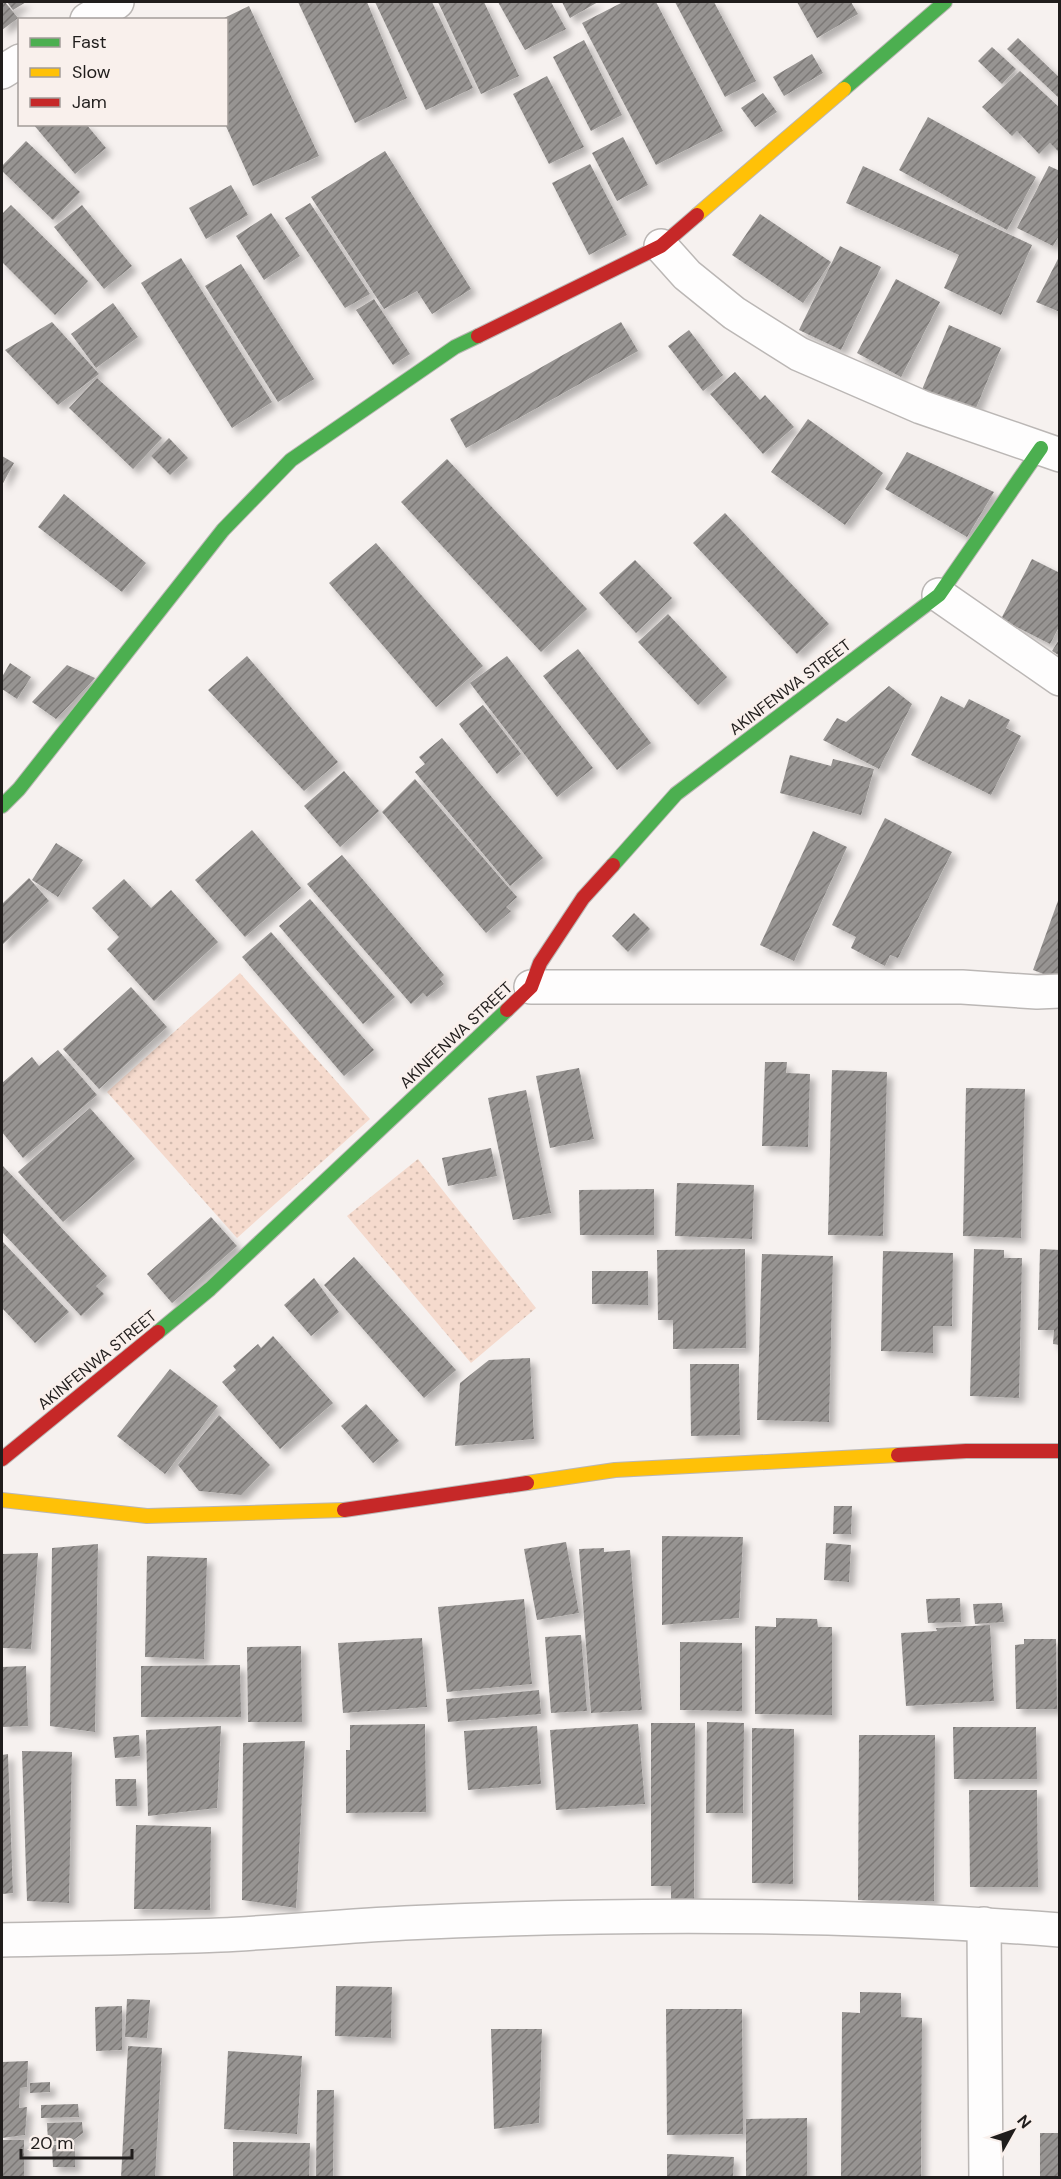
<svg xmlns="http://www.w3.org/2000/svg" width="1061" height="2179" viewBox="0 0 1061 2179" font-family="'DM Sans',sans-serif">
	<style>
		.grass { fill: url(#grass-dots) }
		.building { fill: url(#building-hatch); filter: url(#shadow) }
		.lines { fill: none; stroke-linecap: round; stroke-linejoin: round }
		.street-casing { stroke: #bbb7b5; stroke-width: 36 }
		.fast-casing { stroke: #bbb7b5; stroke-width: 16 }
		.slow-casing { stroke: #bbb7b5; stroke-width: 16 }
		.jam-casing { stroke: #bbb7b5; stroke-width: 16 }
		.street { stroke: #fefdfd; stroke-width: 33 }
		.fast { stroke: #4caf50; stroke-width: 14 }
		.slow { stroke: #ffc107; stroke-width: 14 }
		.jam { stroke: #c62828; stroke-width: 14 }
		.labels { text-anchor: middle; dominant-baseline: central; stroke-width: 6; stroke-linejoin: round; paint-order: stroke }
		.street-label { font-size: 16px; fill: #201d1c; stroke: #f9f0ec }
	</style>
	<defs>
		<pattern id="grass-dots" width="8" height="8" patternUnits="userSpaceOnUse" patternTransform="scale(1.5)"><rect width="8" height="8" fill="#f5dacd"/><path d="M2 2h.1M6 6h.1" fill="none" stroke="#d2bbaf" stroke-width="1.8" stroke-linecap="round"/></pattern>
		<pattern id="building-hatch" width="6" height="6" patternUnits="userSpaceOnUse" patternTransform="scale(1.5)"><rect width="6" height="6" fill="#979492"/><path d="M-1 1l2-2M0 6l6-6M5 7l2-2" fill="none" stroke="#7b7876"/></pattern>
		<filter id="shadow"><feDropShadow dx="5.5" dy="5.5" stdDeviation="3" flood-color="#0004"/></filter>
	</defs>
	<rect width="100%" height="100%" fill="#f6f1ef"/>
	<!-- grass -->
	<g class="grass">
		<path d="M240,973L370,1119L237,1238L107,1092Z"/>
		<path d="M418,1159L536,1308L471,1363L347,1216Z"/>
	</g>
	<!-- building -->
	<g class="building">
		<path d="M2,2H5L18,18L2,30Z"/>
		<path d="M7,2H26L13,10Z"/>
		<path d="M298,2H367L407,98L355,123Z"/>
		<path d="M375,2H432L473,88L426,110Z"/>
		<path d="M438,2H484L519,76L481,94Z"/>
		<path d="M498,2H551L566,29L525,50Z"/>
		<path d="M562,2H598L570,18Z"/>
		<path d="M623,2H656L723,131L656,165L582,23Z"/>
		<path d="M675,2H714L756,81L725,97Z"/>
		<path d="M797,2H851L858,14L817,38Z"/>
		<path d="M249,6L319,156L253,186L225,124H226V20H220Z"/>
		<path d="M1018,38L1060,78V99L1007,49Z"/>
		<path d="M584,40L622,115L591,131L553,57Z"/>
		<path d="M992,47L1016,69L1002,84L978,61Z"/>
		<path d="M812,54L823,73L784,96L773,77Z"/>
		<path d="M1020,71L1060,108V153L1050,143L1039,154L1017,131L1012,136L982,107Z"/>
		<path d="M547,76L584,147L549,164L513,94Z"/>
		<path d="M763,93L777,112L755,127L741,108Z"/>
		<path d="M928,117L1036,177L1007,230L899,170Z"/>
		<path d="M33,124H86L106,148L75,174Z"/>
		<path d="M623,137L648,185L617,201L592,153Z"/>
		<path d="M26,141L80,192L53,220L2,171V166Z"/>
		<path d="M385,151L471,289L432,314L417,291L384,309L311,197Z"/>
		<path d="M590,164L627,235L589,255L552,183Z"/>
		<path d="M863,166L1032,245L1001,315L944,288L959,255L846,203Z"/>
		<path d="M1049,166L1060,171V234L1053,246L1017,228Z"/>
		<path d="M231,185L248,215L206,239L189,208Z"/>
		<path d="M310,203L370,294L345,308L285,218Z"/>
		<path d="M11,205L88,281L55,315L2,262V212L3,213Z"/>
		<path d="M82,205L132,266L104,289L54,227Z"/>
		<path d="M271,213L300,256L264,280L236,236Z"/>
		<path d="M760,214L831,262L803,303L732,255Z"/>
		<path d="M840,246L881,267L841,350L799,330Z"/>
		<path d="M1060,255V312L1036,302Z"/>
		<path d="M181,258L272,402L232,428L141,283Z"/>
		<path d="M241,264L314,379L278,402L205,286Z"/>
		<path d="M896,279L940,302L901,377L857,353Z"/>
		<path d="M374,299L410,354L393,365L356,310Z"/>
		<path d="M113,303L138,337L96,368L71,334Z"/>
		<path d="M52,322L99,374L58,405L5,350Z"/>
		<path d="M621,322L638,351L466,448L450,419Z"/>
		<path d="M949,325L1001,348L973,415L921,392Z"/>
		<path d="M689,330L723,375L703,391L668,346Z"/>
		<path d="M735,372L760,400L765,395L794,427L763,454L710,394Z"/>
		<path d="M97,378L162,438L133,469L69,408Z"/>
		<path d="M808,419L883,473L845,525L771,472Z"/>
		<path d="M169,438L188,458L170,475L151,456Z"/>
		<path d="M907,452L994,492L967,537L885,489Z"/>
		<path d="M2,456L14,463L2,485Z"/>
		<path d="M447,459L587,609L541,652L401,502Z"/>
		<path d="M64,494L146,563L122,592L38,527Z"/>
		<path d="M725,513L829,624L797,654L693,543Z"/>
		<path d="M376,543L483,666L436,707L329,583Z"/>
		<path d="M1032,559L1060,573V625L1050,644L1001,619Z"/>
		<path d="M635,560L672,598L636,633L599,593Z"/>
		<path d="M668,614L727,677L698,705L638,642Z"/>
		<path d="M1060,638V656L1052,651Z"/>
		<path d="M578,649L651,743L617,770L543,676Z"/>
		<path d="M247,656L338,762L304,791L208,690Z"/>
		<path d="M507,656L593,768L557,797L470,683Z"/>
		<path d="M10,663L31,677L17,699L2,689V677Z"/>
		<path d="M67,665L95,678L56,719L32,702Z"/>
		<path d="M889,686L912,704L879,769L823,740L837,718L846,722Z"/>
		<path d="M941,696L964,708L969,699L1010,720L1006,728L1021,736L991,795L911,755Z"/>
		<path d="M483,705L521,754L497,774L459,724Z"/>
		<path d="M442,738L543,858L510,886L415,772L425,764L419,757Z"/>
		<path d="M790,755L831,766L833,759L874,769L861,815L780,793Z"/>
		<path d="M344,771L379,811L340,847L304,806Z"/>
		<path d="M415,779L517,897L506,907L511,911L486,933L382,812Z"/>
		<path d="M885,818L952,852L898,958L890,955L885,966L851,948L856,937L832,925Z"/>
		<path d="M252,830L301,888L245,937L195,880Z"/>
		<path d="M813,831L847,847L794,961L760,945Z"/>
		<path d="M56,843L83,860L58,897L32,880Z"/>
		<path d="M342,855L444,975L440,979L444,984L427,997L423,993L411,1004L307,884Z"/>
		<path d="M29,878L49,901L2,945V904Z"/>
		<path d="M124,879L151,908L171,890L218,942L154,1001L107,949L119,937L92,908Z"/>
		<path d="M1059,898L1060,972L1057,979L1033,970Z"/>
		<path d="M310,899L395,997L363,1024L279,926Z"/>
		<path d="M634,913L650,929L628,952L612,936Z"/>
		<path d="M271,932L374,1050L344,1076L242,957Z"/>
		<path d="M131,987L167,1027L99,1089L63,1049Z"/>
		<path d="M58,1050L97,1095L23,1158L2,1132V1083L32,1057L39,1066Z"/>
		<path d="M765,1062H787L786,1073L810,1074L808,1147L762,1146Z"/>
		<path d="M579,1068L594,1139L550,1148L536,1076Z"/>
		<path d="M832,1070L887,1072L883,1236L828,1235Z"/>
		<path d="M966,1088L1025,1089L1021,1238L963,1236Z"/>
		<path d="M526,1090L551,1213L513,1220L488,1098Z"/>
		<path d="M90,1108L135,1159L63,1222L18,1172Z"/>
		<path d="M491,1148L497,1176L448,1186L442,1158Z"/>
		<path d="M2,1165L107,1276L96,1286L104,1294L81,1316L2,1232Z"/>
		<path d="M677,1183L754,1185L752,1239L675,1236Z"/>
		<path d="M654,1189V1235H580L579,1190Z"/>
		<path d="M211,1217L237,1246L172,1303L147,1274Z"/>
		<path d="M2,1241L69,1312L35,1343L2,1308Z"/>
		<path d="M745,1249L746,1348L673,1349V1320H658L657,1250Z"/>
		<path d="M974,1249L1004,1250V1258H1022L1019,1398L970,1396Z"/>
		<path d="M1040,1249L1060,1250V1345L1053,1344L1054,1330H1038Z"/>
		<path d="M883,1251L953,1253L952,1326H933V1353L881,1351Z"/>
		<path d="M762,1254L833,1256L829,1422L757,1420Z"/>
		<path d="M354,1257L456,1370L424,1398L324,1285Z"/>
		<path d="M592,1271H648V1305L592,1304Z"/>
		<path d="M314,1278L339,1312L311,1336L284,1305Z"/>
		<path d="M273,1336L333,1403L280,1449L222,1382L236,1370L233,1366L258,1344L261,1348Z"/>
		<path d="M530,1358L534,1439L455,1446L460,1383L489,1360Z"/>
		<path d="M690,1364H739L740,1435L691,1436Z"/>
		<path d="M170,1369L218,1406L165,1474L117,1436Z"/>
		<path d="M366,1404L399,1441L373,1463L341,1426Z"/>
		<path d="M219,1415L270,1465L241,1495L199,1491L178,1465Z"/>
		<path d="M834,1506H852L851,1534H833Z"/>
		<path d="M662,1536L743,1537L739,1618L662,1625Z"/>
		<path d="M566,1542L579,1613L537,1620L524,1549Z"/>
		<path d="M826,1543L851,1545L849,1582L824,1580Z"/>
		<path d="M98,1544L95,1732L50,1726L52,1548Z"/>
		<path d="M604,1548V1552L630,1550L642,1710L591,1713L579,1549Z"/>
		<path d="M38,1553L31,1649L2,1648V1554Z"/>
		<path d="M147,1556L207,1558L204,1659L145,1657Z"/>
		<path d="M960,1598L961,1622L928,1623L926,1599Z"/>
		<path d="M524,1599L532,1684L447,1692L438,1607Z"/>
		<path d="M1002,1603L1004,1622L975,1624L973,1604Z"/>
		<path d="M776,1618L817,1619L818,1627H832V1715L755,1714V1626L776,1627Z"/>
		<path d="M990,1625L994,1701L906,1706L901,1633L937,1631L936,1628Z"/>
		<path d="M581,1635L587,1711L551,1713L545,1637Z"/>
		<path d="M422,1638L427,1707L343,1713L338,1643Z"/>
		<path d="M1024,1639H1056L1057,1709H1016L1015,1645L1024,1644Z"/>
		<path d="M680,1642L742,1643V1711L680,1710Z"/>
		<path d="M301,1646L302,1722H248L247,1647Z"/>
		<path d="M240,1665L241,1717H141V1666Z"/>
		<path d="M26,1666L28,1726L2,1727V1667Z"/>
		<path d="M539,1690L541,1714L448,1722L446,1699Z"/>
		<path d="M707,1722L744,1723L743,1813H706Z"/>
		<path d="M651,1723H695L694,1899H671V1886H651Z"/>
		<path d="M425,1724L426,1812L346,1813V1750H350V1725Z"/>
		<path d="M638,1724L645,1804L556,1810L550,1730Z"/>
		<path d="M221,1726L217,1808L148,1816L146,1730Z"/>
		<path d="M537,1726L541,1784L468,1790L464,1731Z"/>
		<path d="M953,1727H1036L1037,1779H954Z"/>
		<path d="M752,1728L794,1729L793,1884L752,1883Z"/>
		<path d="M139,1735L140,1756L115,1758L113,1737Z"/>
		<path d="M859,1735H935L934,1901L858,1900Z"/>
		<path d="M305,1741L296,1908L242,1900L243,1743Z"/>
		<path d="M22,1751L72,1752L69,1903L27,1901Z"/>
		<path d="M8,1754L13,1893L2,1894V1755Z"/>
		<path d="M115,1779H136L137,1806H116Z"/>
		<path d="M969,1790H1037L1038,1887H970Z"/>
		<path d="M136,1825L211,1827L210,1910L134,1909Z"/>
		<path d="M336,1986L392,1987L391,2038L335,2036Z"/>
		<path d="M860,1992L901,1993V2017L922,2018L921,2178H841L842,2012L860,2013Z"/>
		<path d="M127,1999L150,2000L147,2038L125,2037Z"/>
		<path d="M122,2006V2050L96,2051L95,2007Z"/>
		<path d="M666,2009H742L743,2134L667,2135Z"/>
		<path d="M491,2029H542L539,2123L494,2129Z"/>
		<path d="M128,2046L162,2048L155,2178H121Z"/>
		<path d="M228,2051L302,2056L297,2134L224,2129Z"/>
		<path d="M28,2061L27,2087L20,2088L19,2108L27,2107L25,2135L2,2138V2062Z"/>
		<path d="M50,2082V2092L30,2093V2083Z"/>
		<path d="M317,2090H334L333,2178H316Z"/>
		<path d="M78,2104L79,2117L41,2118V2105Z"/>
		<path d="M807,2118V2178H746V2119Z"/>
		<path d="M82,2122L83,2133L72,2141H48L47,2123Z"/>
		<rect x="1040" y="2133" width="20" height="45"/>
		<path d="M3,2140H24V2176H2Z"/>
		<path d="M233,2142L310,2143L309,2178H233Z"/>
		<path d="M52,2145H75V2167H53Z"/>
		<path d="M667,2154L734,2157L733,2178H667Z"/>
	</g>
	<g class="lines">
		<!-- street casing -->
		<g class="street-casing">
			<g id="street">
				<path d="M87,20L117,2"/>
				<path d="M2,72L20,61"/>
				<path d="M661,246L687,275L734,313L799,354L921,407L1060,455"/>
				<path d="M939,595L1060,679"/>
				<path d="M531,987H962L1037,992L1060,991"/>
				<path d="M984,1924L986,2178"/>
				<path d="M2,1940C74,1938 147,1938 220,1935C282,1932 343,1926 405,1923C623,1913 842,1913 1060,1930"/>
			</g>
		</g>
		<!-- fast casing -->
		<g class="fast-casing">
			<g id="fast">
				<path d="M844,89L945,2"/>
				<path d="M2,806L19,789L223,530L291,460L455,347L478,336"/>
				<path d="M613,865L676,794L939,595L1041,448"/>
				<path d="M158,1332L210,1289L507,1010"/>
			</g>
		</g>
		<!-- slow casing -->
		<g class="slow-casing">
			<g id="slow">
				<path d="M697,215L844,89"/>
				<path d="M527,1483L615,1470L898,1455"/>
				<path d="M2,1500L147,1516L344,1510"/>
			</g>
		</g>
		<!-- jam casing -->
		<g class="jam-casing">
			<g id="jam">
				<path d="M478,336L661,246L697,215"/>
				<path d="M507,1010L531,987L540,963L583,898L613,865"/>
				<path d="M898,1455L966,1451H1060"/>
				<path d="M2,1459L158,1332"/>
				<path d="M344,1510L527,1483"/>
			</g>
		</g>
		<!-- street -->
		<use href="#street" class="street"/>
		<!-- fast -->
		<use href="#fast" class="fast"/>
		<!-- slow -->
		<use href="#slow" class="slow"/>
		<!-- jam -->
		<use href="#jam" class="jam"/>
	</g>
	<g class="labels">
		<!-- street labels -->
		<g class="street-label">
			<text transform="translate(790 687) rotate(-37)">AKINFENWA STREET</text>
			<text transform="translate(456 1035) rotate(-43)">AKINFENWA STREET</text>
			<text transform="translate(97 1360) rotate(-39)">AKINFENWA STREET</text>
		</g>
	</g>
	<!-- border -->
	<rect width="1061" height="2179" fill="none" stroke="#201d1c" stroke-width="6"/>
	<!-- legend -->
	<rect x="18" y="18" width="210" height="108" fill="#f9f0ec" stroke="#a29c99" stroke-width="1.5"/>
	<rect x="30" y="38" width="30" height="9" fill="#4caf50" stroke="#a29c99" stroke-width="1.5"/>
	<text x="72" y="48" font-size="18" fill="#201d1c">Fast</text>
	<rect x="30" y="68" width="30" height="9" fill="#ffc107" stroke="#a29c99" stroke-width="1.5"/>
	<text x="72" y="78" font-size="18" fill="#201d1c">Slow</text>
	<rect x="30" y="98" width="30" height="9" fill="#c62828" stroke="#a29c99" stroke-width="1.5"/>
	<text x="72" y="108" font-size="18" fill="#201d1c">Jam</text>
	<!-- north arrow -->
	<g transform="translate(1013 2131) rotate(50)" stroke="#f9f0ec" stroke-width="4.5" paint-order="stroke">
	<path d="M0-4.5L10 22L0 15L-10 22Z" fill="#201d1c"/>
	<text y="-9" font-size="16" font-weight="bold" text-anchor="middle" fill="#201d1c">N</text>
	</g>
	<!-- scale -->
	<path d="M21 2149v9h111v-9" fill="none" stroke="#201d1c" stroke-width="3"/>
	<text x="30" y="2149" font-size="18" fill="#201d1c" stroke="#f9f0ec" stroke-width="4.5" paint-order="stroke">20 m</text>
</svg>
